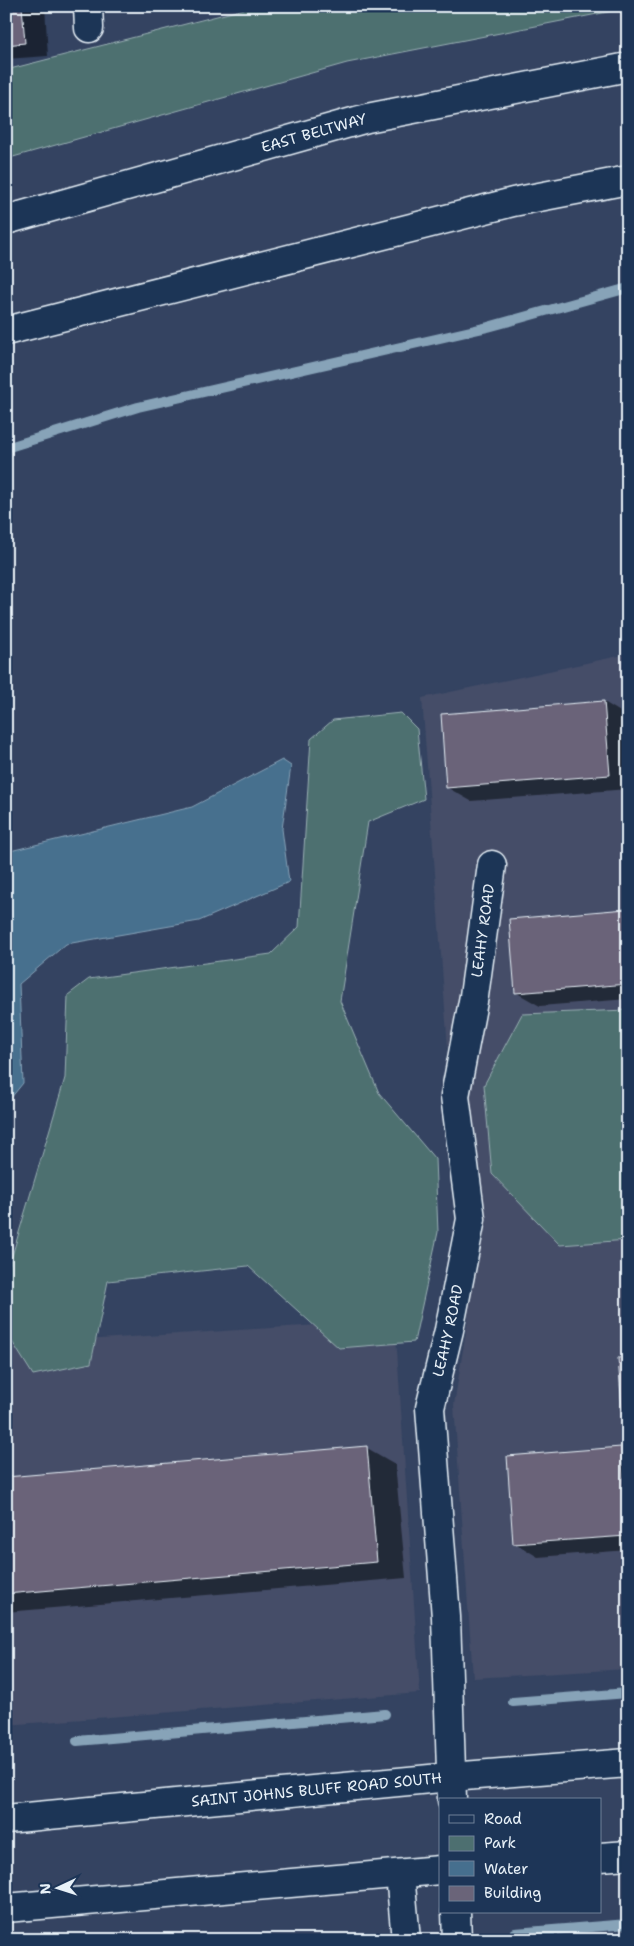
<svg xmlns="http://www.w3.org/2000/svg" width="634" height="1946" viewBox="0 0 634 1946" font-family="'Shantell Sans',sans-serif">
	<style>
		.built { fill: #444d68 }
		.green { fill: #4d6f70; stroke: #9ab0b4 }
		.water { fill: #466f8e; stroke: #87a3b8 }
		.shadow { fill: #0007 }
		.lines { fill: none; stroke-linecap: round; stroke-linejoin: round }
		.stream { stroke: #87a3b8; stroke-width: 10 }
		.building { fill: #6a6479; stroke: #e8f1f8 }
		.minor-casing { stroke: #e8f1f8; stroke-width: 31 }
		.major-casing { stroke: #e8f1f8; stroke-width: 31 }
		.highway-casing { stroke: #e8f1f8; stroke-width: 31 }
		.minor { stroke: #1d3557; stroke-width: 28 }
		.major { stroke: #1d3557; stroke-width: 28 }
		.highway { stroke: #1d3557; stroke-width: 28 }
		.labels { text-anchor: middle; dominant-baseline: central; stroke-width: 4; stroke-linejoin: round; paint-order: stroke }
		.street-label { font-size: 15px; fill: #e8f1f8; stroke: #1d3557 }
	</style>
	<rect width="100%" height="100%" fill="#344361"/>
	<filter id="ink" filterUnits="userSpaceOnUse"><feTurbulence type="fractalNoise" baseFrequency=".02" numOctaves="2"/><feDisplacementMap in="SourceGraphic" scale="10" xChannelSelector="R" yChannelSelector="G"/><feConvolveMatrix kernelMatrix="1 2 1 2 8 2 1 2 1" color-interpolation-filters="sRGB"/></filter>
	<g filter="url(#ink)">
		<!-- built -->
		<g class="built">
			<path d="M628,654V1669L473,1678L454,1405L468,1319L422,698Z"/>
			<path d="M395,1320L420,1693L6,1725V1345Z"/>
		</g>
		<!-- green -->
		<g class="green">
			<path d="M256,6H628V8L347,63L6,159V70Z"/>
			<path d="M401,713L417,729L424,799L368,822L340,1001L379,1093L435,1159L438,1232L414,1342L339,1348L248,1266L108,1281L91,1363L33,1375L6,1332V1276L65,1078L68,995L89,979L271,954L299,927L311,739L333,720Z"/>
			<path d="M628,1010V1240L560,1245L492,1174L484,1085L522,1014Z"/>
		</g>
		<!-- water -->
		<path class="water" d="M282,760L291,766L282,829L289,882L199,921L66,944L19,984L23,1083L6,1104V852L192,807Z"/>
		<!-- shadow -->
		<g class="shadow">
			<path d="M6,6H45L48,56L6,59Z"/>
			<path d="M158,6H229V8L168,12Z"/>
			<path d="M604,702L627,716L628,789L471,801L448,788Z"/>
			<path d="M626,910L628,912V999L540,1006L517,993Z"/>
			<path d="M367,1448L395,1464L406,1578L6,1612V1478Z"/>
			<path d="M620,1449L628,1453V1550L538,1557L515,1543Z"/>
		</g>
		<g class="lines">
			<!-- stream -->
			<g class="stream">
				<path d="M6,448L138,407L488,327L628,288"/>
				<path d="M513,1702L628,1693"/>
				<path d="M77,1741L385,1714"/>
				<path d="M515,1933L628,1924"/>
			</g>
		</g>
		<!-- building -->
		<g class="building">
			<path d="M6,6H22L25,43L6,45Z"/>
			<path d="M604,701L610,775L446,788L441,714Z"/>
			<path d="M626,909L628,984L515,993L509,919Z"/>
			<path d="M628,1357V1433H624L618,1358Z"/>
			<path d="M367,1446L377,1562L6,1594V1477Z"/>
			<path d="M621,1447L627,1536L513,1544L507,1456Z"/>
		</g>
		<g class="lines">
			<!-- minor casing -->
			<g class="minor-casing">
				<g id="minor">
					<path d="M88,6L89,28"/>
					<path id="s1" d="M452,1800L446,1617L430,1408L449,1330L471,1219L455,1096L474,996L492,865"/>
					<path d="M400,1874L406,1940"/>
					<path d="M456,1912L457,1940"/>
				</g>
			</g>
			<!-- major casing -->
			<g class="major-casing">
				<g id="major">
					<path id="s2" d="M6,1819L451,1777L628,1763"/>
					<path d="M600,1857L628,1855"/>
					<path d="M6,1908L440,1870"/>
				</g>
			</g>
			<!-- highway casing -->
			<g class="highway-casing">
				<g id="highway">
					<path id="s3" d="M6,220L367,118L628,67"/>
					<path d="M6,331L513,202L628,180"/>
				</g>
			</g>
			<!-- minor -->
			<use href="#minor" class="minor"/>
			<!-- major -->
			<use href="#major" class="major"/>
			<!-- highway -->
			<use href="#highway" class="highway"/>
		</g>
	</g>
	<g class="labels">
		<!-- street labels -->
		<g class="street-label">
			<text stroke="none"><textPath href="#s3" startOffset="320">EAST BELTWAY</textPath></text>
			<text stroke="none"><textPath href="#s1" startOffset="878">LEAHY ROAD</textPath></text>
			<text stroke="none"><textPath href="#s1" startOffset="472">LEAHY ROAD</textPath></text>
			<text stroke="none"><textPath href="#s2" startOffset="312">SAINT JOHNS BLUFF ROAD SOUTH</textPath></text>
		</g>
	</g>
	<!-- margin -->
	<rect width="634" height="1946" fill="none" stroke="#1d3557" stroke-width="25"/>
	<rect x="12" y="12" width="609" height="1921" fill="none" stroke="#e8f1f8" stroke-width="2" filter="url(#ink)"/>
	<!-- legend -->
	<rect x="439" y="1798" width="162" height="115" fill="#1d3557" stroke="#6e8097"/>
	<rect x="449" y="1815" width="25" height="8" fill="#1d3557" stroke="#6e8097"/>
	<text x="484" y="1824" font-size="15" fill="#e8f1f8">Road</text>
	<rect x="449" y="1836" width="25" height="15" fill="#4d6f70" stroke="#6e8097"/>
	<text x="484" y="1848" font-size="15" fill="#e8f1f8">Park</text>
	<rect x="449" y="1861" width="25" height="15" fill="#466f8e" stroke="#6e8097"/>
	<text x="484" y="1874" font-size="15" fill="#e8f1f8">Water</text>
	<rect x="449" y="1886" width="25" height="15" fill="#6a6479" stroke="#6e8097"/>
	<text x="484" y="1898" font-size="15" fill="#e8f1f8">Building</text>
	<!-- north arrow -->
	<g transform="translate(58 1888) rotate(266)" stroke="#1d3557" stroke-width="4" paint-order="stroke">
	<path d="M0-4L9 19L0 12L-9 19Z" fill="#e8f1f8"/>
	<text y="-8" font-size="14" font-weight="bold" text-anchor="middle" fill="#e8f1f8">N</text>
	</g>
</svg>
